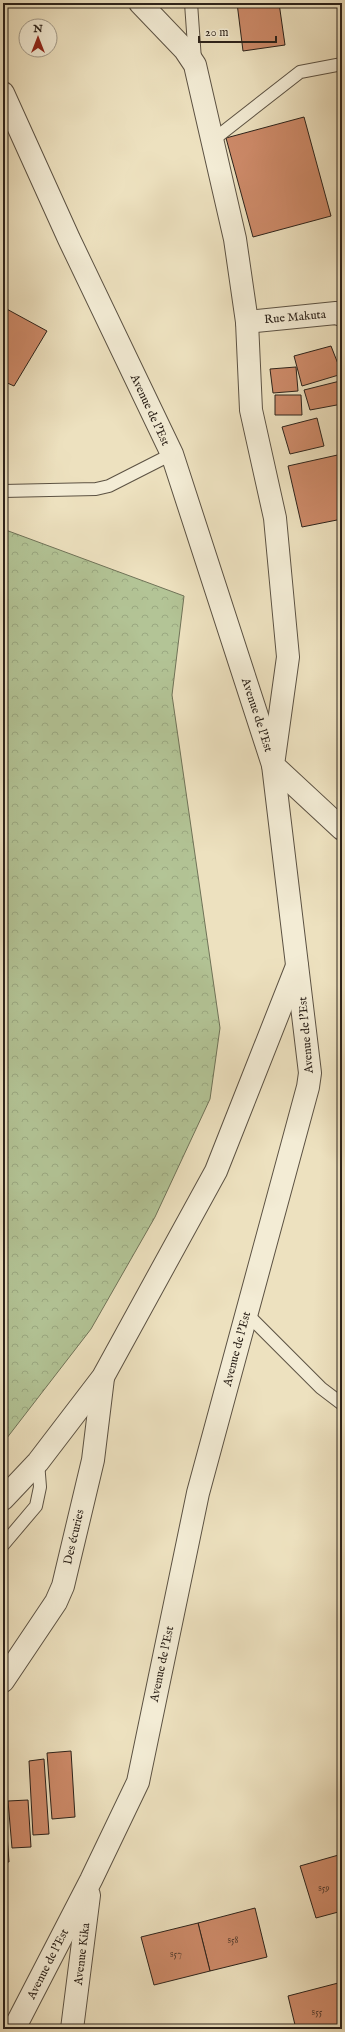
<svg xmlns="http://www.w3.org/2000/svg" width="345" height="2032" viewBox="0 0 345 2032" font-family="'IM FELL English',serif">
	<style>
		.forest { fill: url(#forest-crowns); stroke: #707358 }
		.building { fill: #cd8a69; stroke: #2c221a }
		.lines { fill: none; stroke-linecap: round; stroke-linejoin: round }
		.lane-casing { stroke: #5c5243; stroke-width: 14 }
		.street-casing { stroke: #5c5243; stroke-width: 24 }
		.lane { stroke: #f3ecd5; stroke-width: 12 }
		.street { stroke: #f3ecd5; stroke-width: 22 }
		.labels { text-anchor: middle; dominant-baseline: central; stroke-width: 3; stroke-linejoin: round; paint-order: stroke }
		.number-label { font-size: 10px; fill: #543c2e }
		.street-label { font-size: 12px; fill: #2c221a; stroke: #f3ecd5 }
	</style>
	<defs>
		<pattern id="forest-crowns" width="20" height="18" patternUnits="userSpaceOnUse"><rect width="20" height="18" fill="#b3c496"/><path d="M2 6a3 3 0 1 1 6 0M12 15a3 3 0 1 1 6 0" fill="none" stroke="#9aa881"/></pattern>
	</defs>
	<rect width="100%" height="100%" fill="#ede1bf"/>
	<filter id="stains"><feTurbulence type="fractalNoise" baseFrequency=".005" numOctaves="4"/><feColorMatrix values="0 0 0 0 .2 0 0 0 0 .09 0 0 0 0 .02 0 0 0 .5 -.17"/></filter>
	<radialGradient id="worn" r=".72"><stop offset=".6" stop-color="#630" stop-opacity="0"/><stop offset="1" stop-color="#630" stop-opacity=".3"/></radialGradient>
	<!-- forest -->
	<path class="forest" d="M3,529L184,596L172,695L220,1028L210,1099L155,1217L91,1329L3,1443Z"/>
	<!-- building -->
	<g class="building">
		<path d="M237,3H279L285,45L243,51Z"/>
		<path d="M342,95V121L338,109V98Z"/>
		<path d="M304,117L331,216L253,237L226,138Z"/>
		<path d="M3,307L47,331L14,386L3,381Z"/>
		<path d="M331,346L342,374L302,386L294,356Z"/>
		<path d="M296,367L298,391L273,393L270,369Z"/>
		<path d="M340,381L342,404L310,410L304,390Z"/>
		<path d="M275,395H301L302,415H275Z"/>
		<path d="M339,410H342V422Z"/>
		<path d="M317,418L324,446L290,454L282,427Z"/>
		<path d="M342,454V519L302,527L288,466Z"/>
		<path d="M71,1751L75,1817L52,1819L47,1753Z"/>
		<path d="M44,1759L49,1834L33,1835L29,1761Z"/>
		<path d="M28,1800L31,1847L12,1848L8,1801Z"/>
		<path d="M3,1820H6L9,1862H3Z"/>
		<path d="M342,1854V1911L316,1918L300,1866Z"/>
		<path d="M255,1908L267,1957L210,1971L198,1923Z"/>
		<path d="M198,1923L210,1971L154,1985L141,1937Z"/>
		<path d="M342,1982V2029H296L288,1996Z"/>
	</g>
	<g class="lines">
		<!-- lane casing -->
		<g class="lane-casing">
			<g id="lane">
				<path d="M191,3L195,60"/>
				<path d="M213,140L300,72L342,64"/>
				<path d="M3,491L96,489L109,486L172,454"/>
				<path d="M247,1314L321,1388L342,1404"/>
				<path d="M3,1545L36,1506L40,1487L38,1462"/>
			</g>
		</g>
		<!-- street casing -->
		<g class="street-casing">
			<g id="street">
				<path d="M140,3L185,50L195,65L235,239L247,322L251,410L275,518L288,657L273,765L342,829"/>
				<path d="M3,93L69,239L172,454L273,765L310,1073L308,1087L198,1493L138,1782L91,1880L14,2029"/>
				<path d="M247,322L336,313L342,315"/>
				<path d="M3,1499L38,1462L103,1377L216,1171L297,966"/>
				<path d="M3,1681L56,1602L63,1586L93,1460L103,1378"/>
				<path d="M72,2029L89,1895"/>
			</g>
		</g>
		<!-- lane -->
		<use href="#lane" class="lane"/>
		<!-- street -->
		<use href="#street" class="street"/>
	</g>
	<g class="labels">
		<!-- number labels -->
		<g class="number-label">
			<text x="324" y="1888">s59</text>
			<text x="233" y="1940">s58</text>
			<text x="176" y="1954">s57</text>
			<text x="317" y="2012">s55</text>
		</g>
		<!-- street labels -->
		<g class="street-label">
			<text transform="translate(295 317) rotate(-5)">Rue Makuta</text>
			<text transform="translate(150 410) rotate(65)">Avenue de l'Est</text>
			<text transform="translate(257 715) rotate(72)">Avenue de l'Est</text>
			<text transform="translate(306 1035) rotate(-95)">Avenue de l'Est</text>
			<text transform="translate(237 1349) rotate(-75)">Avenue de l'Est</text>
			<text transform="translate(74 1537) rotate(-77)">Des écuries</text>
			<text transform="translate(162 1664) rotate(-78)">Avenue de l'Est</text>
			<text transform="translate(82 1954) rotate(-83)">Avenue Kika</text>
			<text transform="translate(48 1964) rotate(-63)">Avenue de l'Est</text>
		</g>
	</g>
	<!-- margin -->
	<rect width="345" height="2032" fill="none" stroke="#ede1bf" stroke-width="16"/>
	<rect x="4" y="4" width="337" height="2024" fill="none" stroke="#2c221a" stroke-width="2"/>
	<rect x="8" y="8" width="329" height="2016" fill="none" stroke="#2c221a"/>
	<!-- north arrow -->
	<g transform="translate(38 38)"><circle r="19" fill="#f3ecd5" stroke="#a39b8a"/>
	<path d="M0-3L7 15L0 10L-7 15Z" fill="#8f2418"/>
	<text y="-6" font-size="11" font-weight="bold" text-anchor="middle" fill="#2c221a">N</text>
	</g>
	<!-- scale -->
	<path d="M199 36v6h77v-6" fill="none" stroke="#2c221a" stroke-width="2"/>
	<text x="205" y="36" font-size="12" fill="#2c221a" stroke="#f3ecd5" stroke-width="3" paint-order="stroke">20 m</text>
	<rect width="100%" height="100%" filter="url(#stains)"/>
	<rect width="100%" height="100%" fill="url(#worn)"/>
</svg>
